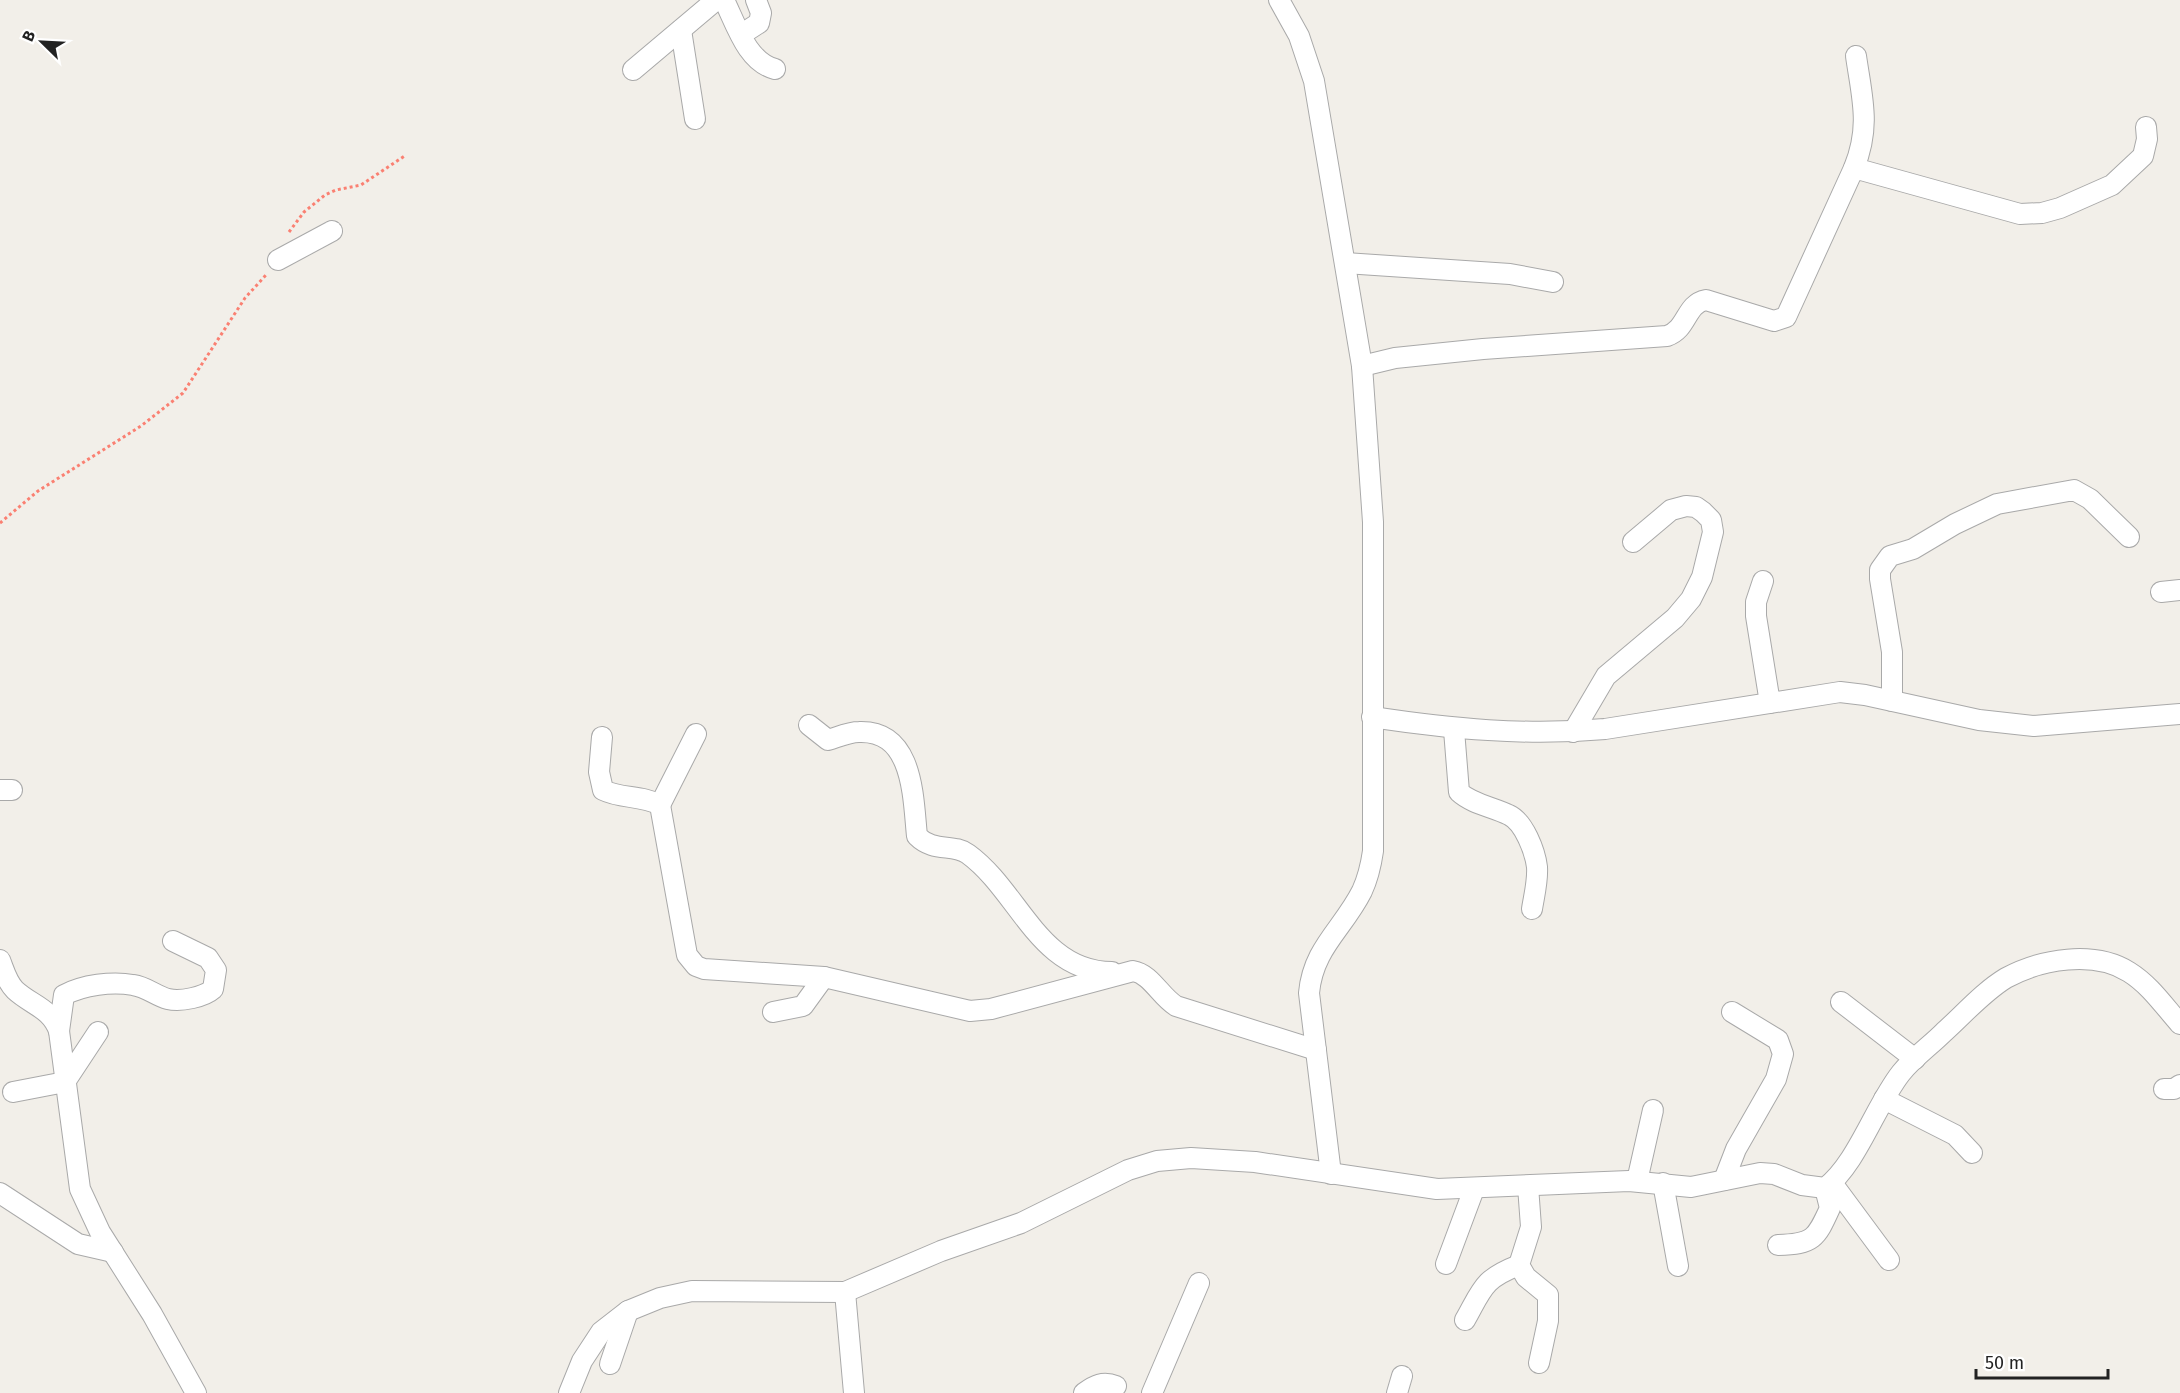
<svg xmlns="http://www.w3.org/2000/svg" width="2180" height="1393" viewBox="0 0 2180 1393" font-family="'Fira Sans',sans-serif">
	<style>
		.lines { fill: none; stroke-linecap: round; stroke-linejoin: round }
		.minor-casing { stroke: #a9a9a9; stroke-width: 22 }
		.path { stroke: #fa8072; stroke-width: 3; stroke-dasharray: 3 3; stroke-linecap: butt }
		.minor { stroke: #fff; stroke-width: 20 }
	</style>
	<rect width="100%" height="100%" fill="#f2efe9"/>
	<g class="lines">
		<!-- minor casing -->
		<g class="minor-casing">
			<g id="minor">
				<path d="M724,0C736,24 747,62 775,69"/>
				<path d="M1279,0L1299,36L1314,81L1362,366L1373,522V851C1371,865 1368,878 1362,891C1343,929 1313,948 1309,993L1331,1174"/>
				<path d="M681,30L695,119"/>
				<path d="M742,34L759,23L761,13L756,0"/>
				<path d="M633,70L716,0"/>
				<path d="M1854,168C1871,126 1862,98 1856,56"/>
				<path d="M278,260L332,231"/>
				<path d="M1345,263L1510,274L1553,282"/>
				<path d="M1362,366L1395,358L1483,349L1667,336C1688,329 1685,304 1706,300L1774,321L1786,317L1854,168L2020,214L2042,213L2060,208L2112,185L2143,156L2147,139L2146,127"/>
				<path d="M1763,581L1756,602V616L1770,703"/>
				<path d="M2161,592L2180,590"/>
				<path d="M1892,701V652L1880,579V570L1890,556L1913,549L1955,524L1997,504L2074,490L2090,499L2129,537"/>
				<path d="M1372,717C1451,729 1526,736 1605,729L1840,692L1865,695L1979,720L2034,726L2180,714"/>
				<path d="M809,725L828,740C838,737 849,732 859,732C914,730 913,798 917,836C934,853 953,843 968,854C1019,891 1039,972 1112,972"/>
				<path d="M1454,730L1459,792C1472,804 1493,807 1509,815C1524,822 1535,851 1537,867C1538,881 1534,896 1532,909"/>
				<path d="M1573,732L1606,676L1675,618L1691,599L1702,577L1713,532L1711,520L1703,512L1696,507L1686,506L1671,510L1633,542"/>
				<path d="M602,737L599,772L603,790C621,799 642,795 660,805L687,955L696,966L704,969L824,977L970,1011L991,1009L1133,971C1151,974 1160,996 1176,1006L1316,1050"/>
				<path d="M0,790H12"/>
				<path d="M660,805L696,734"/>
				<path d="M0,960C4,970 7,982 15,990C31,1005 51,1008 59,1031L80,1189L100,1232L152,1314L196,1393"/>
				<path d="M1841,1002L1915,1059"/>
				<path d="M773,1012L803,1006L824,977"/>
				<path d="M59,1031L64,995C83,985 112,981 133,985C147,987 156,996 168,999C181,1002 204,997 213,989L216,970L208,958L173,941"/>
				<path d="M2164,1089H2174L2180,1085"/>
				<path d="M13,1092L65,1082L98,1032"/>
				<path d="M1884,1099L1955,1135L1972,1153"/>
				<path d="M1724,1180L1736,1149L1776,1079L1783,1054L1778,1040L1732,1012"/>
				<path d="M1637,1181L1653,1110"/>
				<path d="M1663,1183L1678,1266"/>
				<path d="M1832,1183L1889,1260"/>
				<path d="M1528,1186L1531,1227L1519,1265L1526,1277L1548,1295V1321L1539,1363"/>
				<path d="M0,1193L78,1244L113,1252"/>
				<path d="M1778,1245C1813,1244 1816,1239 1830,1208L1825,1188"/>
				<path d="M1446,1264L1474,1189"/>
				<path d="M845,1292L854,1393"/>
				<path d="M1465,1320C1483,1288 1483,1279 1519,1265"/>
				<path d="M610,1364L628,1311"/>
				<path d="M569,1393L582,1361L601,1332L628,1311L660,1298L692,1291L845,1292L941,1251L1021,1223L1128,1170L1157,1161L1191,1158L1255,1162L1437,1189L1629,1181L1691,1187L1760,1173L1774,1174L1802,1185L1825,1188C1857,1164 1875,1106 1901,1073C1913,1058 1930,1046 1944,1032C1964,1014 1983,992 2006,978C2041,959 2094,950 2129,972C2150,985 2164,1006 2180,1024"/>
				<path d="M1084,1393C1095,1385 1103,1381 1116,1386"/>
				<path d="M1152,1393L1199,1283"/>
				<path d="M1397,1393L1402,1376"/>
			</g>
		</g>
		<!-- path -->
		<g class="path">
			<path d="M289,232L304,212L325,195L336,190L361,185L406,155"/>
			<path d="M0,523L38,491L141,426L183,393L245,298L266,275"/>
		</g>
		<!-- minor -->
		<use href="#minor" class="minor"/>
	</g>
	<!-- north arrow -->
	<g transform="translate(42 42) rotate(294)" stroke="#ffffff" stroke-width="4.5" paint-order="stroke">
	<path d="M0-4.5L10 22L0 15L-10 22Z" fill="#222222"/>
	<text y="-9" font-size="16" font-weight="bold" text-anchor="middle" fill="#222222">B</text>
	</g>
	<!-- scale -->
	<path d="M1976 1369v9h132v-9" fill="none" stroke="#222222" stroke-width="3"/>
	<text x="1985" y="1369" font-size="18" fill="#222222" stroke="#ffffff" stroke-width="4.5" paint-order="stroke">50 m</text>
</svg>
